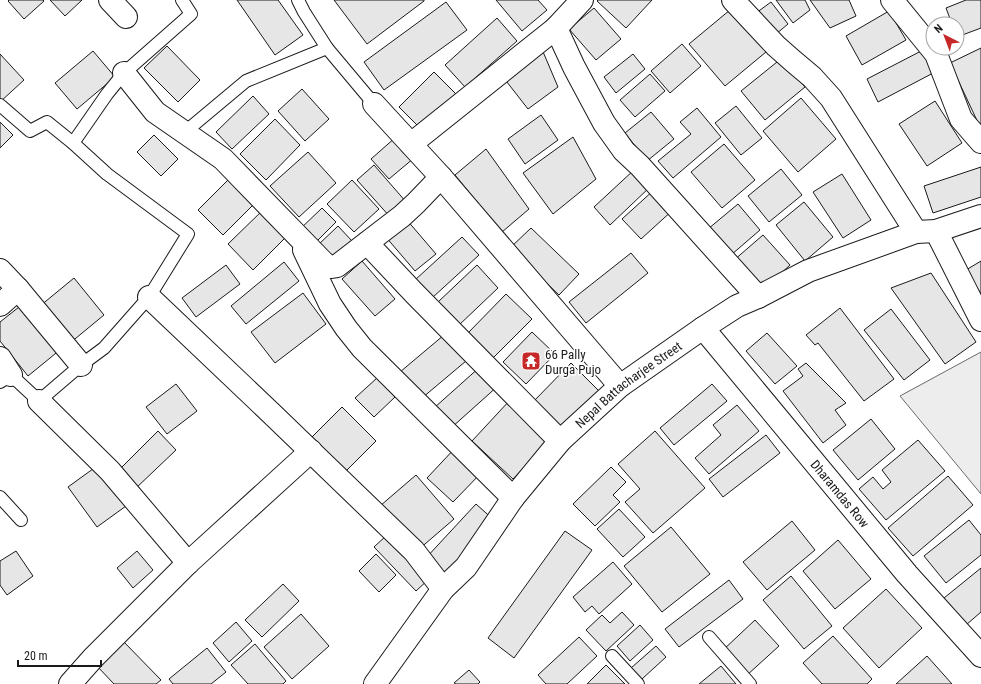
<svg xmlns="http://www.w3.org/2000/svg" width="981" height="684" viewBox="0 0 981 684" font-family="'Roboto Condensed',sans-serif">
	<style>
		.built { fill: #ededed; stroke: #6a6a6a }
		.building { fill: #e6e6e6; stroke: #1a1a1a }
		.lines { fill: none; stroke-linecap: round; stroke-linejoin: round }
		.service-casing { stroke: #1a1a1a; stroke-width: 14 }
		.minor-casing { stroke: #1a1a1a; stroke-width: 24 }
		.service { stroke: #fff; stroke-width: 12 }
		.minor { stroke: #fff; stroke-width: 22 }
		.labels { text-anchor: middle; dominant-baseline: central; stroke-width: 3; stroke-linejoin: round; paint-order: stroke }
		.poi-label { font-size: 13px; fill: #1a1a1a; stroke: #fff; text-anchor: start }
		.street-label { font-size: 13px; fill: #1a1a1a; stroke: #fff }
	</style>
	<rect width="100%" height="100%" fill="#fff"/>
	<!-- built -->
	<path class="built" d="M981,352V494L900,396Z"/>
	<!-- building -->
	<g class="building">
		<path d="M9,0H43L44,1L24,19L8,1Z"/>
		<path d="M50,0H82L65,16Z"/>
		<path d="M237,0H278L303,35L275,55Z"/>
		<path d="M334,0H424V1L367,44Z"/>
		<path d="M496,0H538L547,10L522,31Z"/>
		<path d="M598,0H652L626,28L597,1Z"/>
		<path d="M776,0H805L810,10L793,23Z"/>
		<path d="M810,0H849L856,16L830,28Z"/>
		<path d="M966,0H981V28L957,37V24H952L946,8Z"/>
		<path d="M446,2L467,30L384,90L364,62Z"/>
		<path d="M771,2L788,24L770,39L752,16Z"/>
		<path d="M736,5L772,47L725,86L689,44Z"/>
		<path d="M594,8L621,39L596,60L569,29Z"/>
		<path d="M889,11L906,40L862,65L846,36Z"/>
		<path d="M497,18L517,41L465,87L445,65Z"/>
		<path d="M682,44L701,66L670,93L651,71Z"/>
		<path d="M167,46L200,80L178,102L144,68Z"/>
		<path d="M541,47L558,87L528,109L503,77Z"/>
		<path d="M981,48V129L950,63Z"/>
		<path d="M925,49L937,71L878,102L867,79Z"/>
		<path d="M93,51L115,77L77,109L55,83Z"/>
		<path d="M0,54L24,80L0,102Z"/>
		<path d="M633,54L645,69L616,93L604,77Z"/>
		<path d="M782,58L805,87L765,120L741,91Z"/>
		<path d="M434,72L457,95L422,130L399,107Z"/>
		<path d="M650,74L665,91L635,117L620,100Z"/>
		<path d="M302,89L329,119L305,141L278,111Z"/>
		<path d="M253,96L269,114L232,149L216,132Z"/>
		<path d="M801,98L836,139L798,172L763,131Z"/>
		<path d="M935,101L962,143L927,166L899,124Z"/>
		<path d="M736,106L762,138L741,155L715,123Z"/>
		<path d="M697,108L721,137L673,178L658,161L691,134L680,122Z"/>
		<path d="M651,112L674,139L647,161L625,133Z"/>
		<path d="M541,115L558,140L525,164L508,139Z"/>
		<path d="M275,119L300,145L266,180L240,154Z"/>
		<path d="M0,122L13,135L0,148Z"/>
		<path d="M154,135L178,159L161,176L137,152Z"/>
		<path d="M396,137L414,158L389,179L371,159Z"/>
		<path d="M573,137L596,179L553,214L523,173Z"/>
		<path d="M724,144L755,180L722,208L691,172Z"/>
		<path d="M486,149L529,209L502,232L455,175Z"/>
		<path d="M308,152L336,183L299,217L270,186Z"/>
		<path d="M374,165L407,203L391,218L357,180Z"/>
		<path d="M981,167V197L933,213L924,186Z"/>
		<path d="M635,169L651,186L610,225L594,207Z"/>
		<path d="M781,169L802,195L769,222L748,196Z"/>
		<path d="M842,174L871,220L843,238L813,192Z"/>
		<path d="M230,178L255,203L223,235L198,210Z"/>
		<path d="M352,180L379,209L354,232L327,204Z"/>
		<path d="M655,189L674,209L641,239L622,219Z"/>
		<path d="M804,202L833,237L805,261L776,225Z"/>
		<path d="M738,204L760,230L731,255L708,229Z"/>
		<path d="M265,208L289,234L253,270L228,244Z"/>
		<path d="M322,208L336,222L312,246L298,231Z"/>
		<path d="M406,219L436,254L415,271L385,236Z"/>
		<path d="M338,226L352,241L331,261L317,246Z"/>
		<path d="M531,228L579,274L559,295L510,248Z"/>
		<path d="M763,235L790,265L761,292L733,261Z"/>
		<path d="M462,237L479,255L432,298L415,280Z"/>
		<path d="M631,253L648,273L586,323L569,302Z"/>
		<path d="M362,261L395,299L375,316L342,279Z"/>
		<path d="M981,261V294L966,270Z"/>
		<path d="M284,262L299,281L246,324L231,306Z"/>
		<path d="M226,265L240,284L196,317L182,298Z"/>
		<path d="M477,265L498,288L458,326L437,303Z"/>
		<path d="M931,273L976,342L945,364L891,288Z"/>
		<path d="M74,278L104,315L70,343L40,306Z"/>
		<path d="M303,293L326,324L275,363L251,332Z"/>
		<path d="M506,294L532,319L493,358L468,333Z"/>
		<path d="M24,303L61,349L28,376L0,341V322Z"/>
		<path d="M840,308L894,379L864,401L818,343L815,345L806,335Z"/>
		<path d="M891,309L930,360L904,380L864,330Z"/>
		<path d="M532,332L555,354L526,384L503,362Z"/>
		<path d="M767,333L797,366L775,384L746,351Z"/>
		<path d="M444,335L466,361L422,398L400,372Z"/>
		<path d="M571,363L603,395L565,434L533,402Z"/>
		<path d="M806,363L846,403L835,410L846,425L823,443L783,391L803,376L798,369Z"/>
		<path d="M481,366L499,385L451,428L434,408Z"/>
		<path d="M377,378L395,397L374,417L355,398Z"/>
		<path d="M176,384L197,411L167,434L146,407Z"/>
		<path d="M712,384L727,401L674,445L660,428Z"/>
		<path d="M511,399L552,438L513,479L472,441Z"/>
		<path d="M737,405L759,431L709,474L695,458L721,435L713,425Z"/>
		<path d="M342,407L376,441L346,471L312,437Z"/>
		<path d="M871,419L895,449L858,480L833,450Z"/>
		<path d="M158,431L176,450L135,489L118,471Z"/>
		<path d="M655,431L705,488L653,533L625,502L640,489L618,464Z"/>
		<path d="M766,435L780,453L723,497L709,479Z"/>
		<path d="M918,440L945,471L886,520L859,489L873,477L883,489L891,482L882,470Z"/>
		<path d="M457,446L483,471L453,502L427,478Z"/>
		<path d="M97,466L126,506L97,527L68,487Z"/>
		<path d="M611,467L626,482L613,495L620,502L595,526L573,504Z"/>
		<path d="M416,475L454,519L418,550L380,506Z"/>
		<path d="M948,476L973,505L913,556L888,528Z"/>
		<path d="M476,504L496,522L444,577L425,559Z"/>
		<path d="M619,509L645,537L623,557L597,529Z"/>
		<path d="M969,520L981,535V555L946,583L924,556Z"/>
		<path d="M792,521L815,550L767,590L743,562Z"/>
		<path d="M671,527L710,574L662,612L624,566Z"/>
		<path d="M565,531L592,550L514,658L488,638Z"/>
		<path d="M387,535L429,579L416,591L374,547Z"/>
		<path d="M838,540L871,579L835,609L803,571Z"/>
		<path d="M16,551L33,576L7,595L0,585V561Z"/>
		<path d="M137,551L153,570L133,588L117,568Z"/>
		<path d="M376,554L396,575L379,592L359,571Z"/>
		<path d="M613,562L632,584L599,614L592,606L585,612L573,597Z"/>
		<path d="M981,568V612L966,625L944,598Z"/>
		<path d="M791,576L832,626L804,649L763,600Z"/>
		<path d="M729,580L743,599L679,647L665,629Z"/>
		<path d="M283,584L299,601L262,637L245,620Z"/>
		<path d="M886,589L922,628L879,668L843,628Z"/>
		<path d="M622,612L634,625L606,651L586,630L602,615L610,623Z"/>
		<path d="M301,614L329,646L292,679L264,647Z"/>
		<path d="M755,620L779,646L746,676L722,651Z"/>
		<path d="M236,622L252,641L229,662L213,643Z"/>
		<path d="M640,625L653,640L630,661L617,646Z"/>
		<path d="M833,636L872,679L867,684H822L803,663Z"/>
		<path d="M579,637L597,656L567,684H546L538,675Z"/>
		<path d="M122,640L161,680L156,684H114L96,665Z"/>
		<path d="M255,644L286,681L283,684H248L231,665Z"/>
		<path d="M656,646L666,657L642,679L631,668Z"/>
		<path d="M207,648L226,672L211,684H173L169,679Z"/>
		<path d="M927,656L952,684H896Z"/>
		<path d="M606,665L625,684H587Z"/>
		<path d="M721,666L736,684H699Z"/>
		<path d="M469,670L480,682L478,684H456L454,683Z"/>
	</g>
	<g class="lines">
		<!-- service casing -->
		<g class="service-casing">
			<g id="service">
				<path d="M298,0L304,12L327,48L374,104"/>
				<path d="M0,105L30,131L47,122L73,143L107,174L188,234L149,297L104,348L81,365L39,401L11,375L0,382"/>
				<path d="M185,132L246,81L327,48"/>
				<path d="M73,143L107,94L124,73L191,14L182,0"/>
				<path d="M0,497L21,520"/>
				<path d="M709,637L750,684"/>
				<path d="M612,656L638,684"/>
			</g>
		</g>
		<!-- minor casing -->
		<g class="minor-casing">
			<g id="minor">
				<path d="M110,0L126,17"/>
				<path d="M733,0L776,46L793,61L812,77L831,98L916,232"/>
				<path d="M892,0L936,54L961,119L981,142"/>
				<path d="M556,28L574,67L604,123L624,151L640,166L758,297"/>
				<path d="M124,73L155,112L223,159L324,263L330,267L337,266L385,229L402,216L416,203L441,177"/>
				<path d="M374,104L441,177L620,386"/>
				<path d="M411,144L556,28L582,0"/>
				<path d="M936,231L981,320"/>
				<path d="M367,243L414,293L560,441"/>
				<path d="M304,250L330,304L346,328L362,348L513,498"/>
				<path d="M0,270L18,289L0,305"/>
				<path d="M18,289L81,365"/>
				<path d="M149,297L272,414L414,551L443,589"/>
				<path id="s1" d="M703,328L907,574L981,656"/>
				<path d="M0,358L11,375"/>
				<path d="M39,401L110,471L188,563"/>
				<path d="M70,684L93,658L188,563L311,451"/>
				<path id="s2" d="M375,684L443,589L466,567L513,498L560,441L620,386L703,328L737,306L758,297L808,271L916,232L936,231L981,216"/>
			</g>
		</g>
		<!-- service -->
		<use href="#service" class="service"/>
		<!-- minor -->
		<use href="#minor" class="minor"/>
	</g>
	<!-- icons -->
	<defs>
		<g id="temple-square" transform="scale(1)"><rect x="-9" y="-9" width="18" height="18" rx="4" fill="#c62828" stroke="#fff"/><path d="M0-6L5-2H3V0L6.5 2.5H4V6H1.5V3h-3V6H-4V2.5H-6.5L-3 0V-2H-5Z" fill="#fff"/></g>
	</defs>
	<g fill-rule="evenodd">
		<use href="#temple-square" x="531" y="361"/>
	</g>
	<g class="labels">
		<!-- poi labels -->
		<g class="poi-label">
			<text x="545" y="354">66 Pally<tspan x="545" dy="15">Durga Pujo</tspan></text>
		</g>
		<!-- street labels -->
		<g class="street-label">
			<text stroke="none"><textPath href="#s2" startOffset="395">Nepal Battacharjee Street</textPath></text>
			<text stroke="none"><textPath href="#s1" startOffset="215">Dharamdas Row</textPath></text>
		</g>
	</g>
	<!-- north arrow -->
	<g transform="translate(945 36) rotate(318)"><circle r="19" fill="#ffffff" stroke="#a3a3a3"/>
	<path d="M0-3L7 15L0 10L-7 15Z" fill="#c62828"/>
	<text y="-6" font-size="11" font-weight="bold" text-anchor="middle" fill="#1a1a1a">N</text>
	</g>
	<!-- scale -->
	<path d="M18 660v6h83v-6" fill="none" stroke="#1a1a1a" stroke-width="2"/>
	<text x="24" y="660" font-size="12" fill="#1a1a1a" stroke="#ffffff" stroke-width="3" paint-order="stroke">20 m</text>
</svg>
